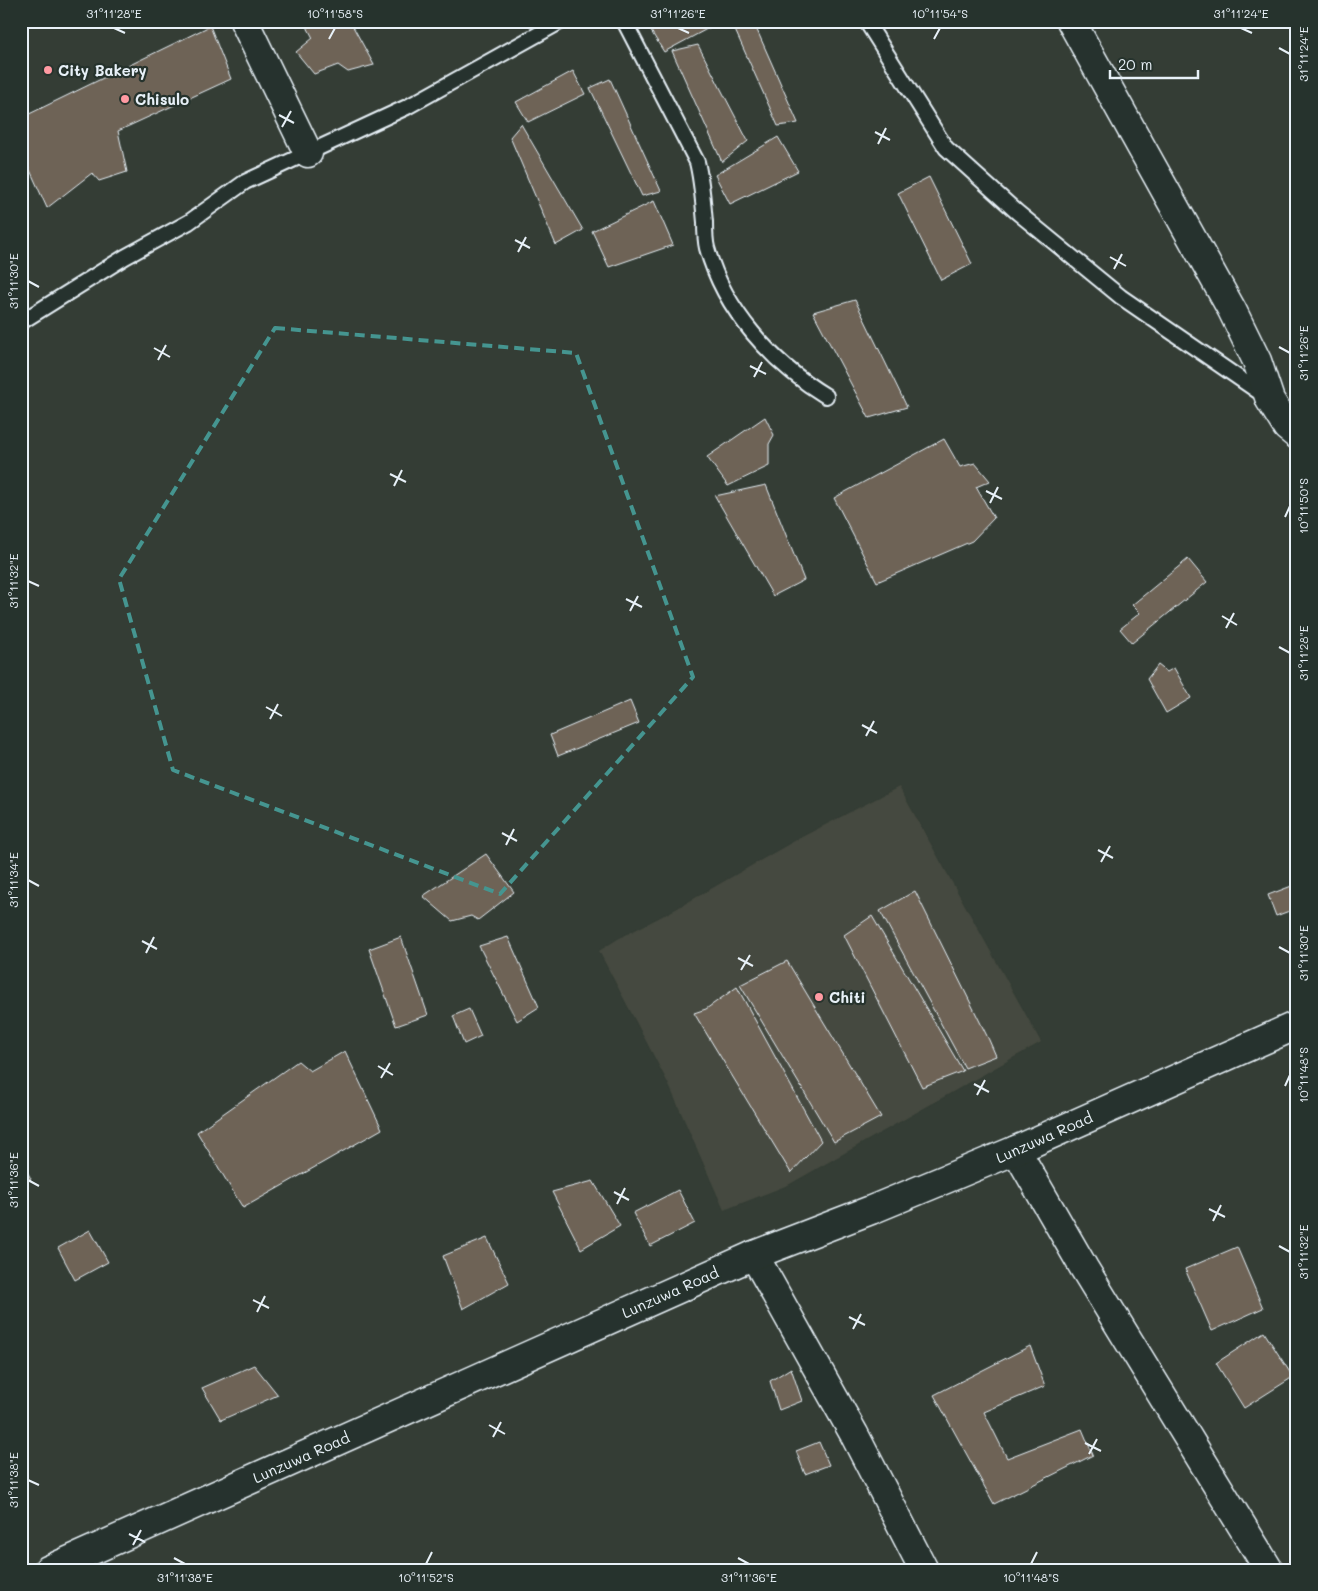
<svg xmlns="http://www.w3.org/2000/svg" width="1318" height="1591" viewBox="0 0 1318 1591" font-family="Mali,sans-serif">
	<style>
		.built { fill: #45493f }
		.building { fill: #6e6457; stroke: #e8f1f8 }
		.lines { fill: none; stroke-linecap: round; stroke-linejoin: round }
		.service-casing { stroke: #e8f1f8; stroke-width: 18 }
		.minor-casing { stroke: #e8f1f8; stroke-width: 31 }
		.tertiary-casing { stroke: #e8f1f8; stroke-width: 31 }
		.service { stroke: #26332d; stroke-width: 14 }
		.minor { stroke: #26332d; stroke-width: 28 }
		.tertiary { stroke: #26332d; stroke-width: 28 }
		.marked { fill: none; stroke: #459590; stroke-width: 4; stroke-dasharray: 10 6; stroke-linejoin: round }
		.ticks { fill: none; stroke: #e8f1f8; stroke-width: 2 }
		.poi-dot { fill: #ff9aa2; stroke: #26332d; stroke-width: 2 }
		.labels { text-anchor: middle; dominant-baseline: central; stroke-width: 4.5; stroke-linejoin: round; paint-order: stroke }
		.poi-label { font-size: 15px; font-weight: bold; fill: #e8f1f8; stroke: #26332d; text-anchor: start }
		.street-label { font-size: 15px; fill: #e8f1f8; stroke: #26332d }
		.neatline { fill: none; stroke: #e8f1f8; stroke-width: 2 }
		.ticks-label { font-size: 12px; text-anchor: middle; fill: #e8f1f8 }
	</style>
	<rect width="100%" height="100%" fill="#343d35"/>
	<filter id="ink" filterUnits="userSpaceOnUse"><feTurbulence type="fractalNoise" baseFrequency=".02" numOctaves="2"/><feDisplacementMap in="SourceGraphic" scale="10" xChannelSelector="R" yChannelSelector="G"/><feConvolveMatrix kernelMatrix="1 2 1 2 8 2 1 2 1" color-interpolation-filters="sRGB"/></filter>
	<g filter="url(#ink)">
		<!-- built -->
		<path class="built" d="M899,787L1041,1042L788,1185L724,1210L668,1083L599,951L618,939L676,909L798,839Z"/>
		<!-- building -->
		<g class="building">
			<path d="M304,21H350L374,65L348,72L338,65L314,74L296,52L313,38Z"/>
			<path d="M661,21H720V22L664,52L649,28Z"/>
			<path d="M731,21H753L798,123L778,126Z"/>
			<path d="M210,26L231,79L118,131L127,172L99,181L92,173L47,208L21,150V118Z"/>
			<path d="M698,45L748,141L722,162L672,51Z"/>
			<path d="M573,71L585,94L528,122L516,102Z"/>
			<path d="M610,79L661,191L642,196L590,88Z"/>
			<path d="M521,124L583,230L556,245L510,137Z"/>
			<path d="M778,137L798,171L730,204L715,175Z"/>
			<path d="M929,177L972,264L941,280L898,193Z"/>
			<path d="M654,201L673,245L609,267L592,231Z"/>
			<path d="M855,300L907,407L869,418L813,312Z"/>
			<path d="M765,417L774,435L769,444V466L728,486L707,457Z"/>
			<path d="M944,439L960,467L975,463L990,481L976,487L994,518L972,541L877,582L834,498Z"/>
			<path d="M766,485L804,580L773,596L715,496Z"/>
			<path d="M1188,559L1207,582L1132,643L1120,629L1140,613L1132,605Z"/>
			<path d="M1158,665L1167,672L1174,668L1191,698L1166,713L1147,679Z"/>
			<path d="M630,701L639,723L558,756L550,735Z"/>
			<path d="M486,854L514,892L478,920L471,916L452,921L423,896Z"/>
			<path d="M1297,884V908L1276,916L1268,895Z"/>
			<path d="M915,891L989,1040L996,1056L965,1068L880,911Z"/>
			<path d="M872,916L963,1071L922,1087L844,935Z"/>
			<path d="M401,937L428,1015L396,1026L369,949Z"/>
			<path d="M508,937L539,1007L517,1021L479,946Z"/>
			<path d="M787,961L881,1117L834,1142L740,985Z"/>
			<path d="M737,987L821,1141L791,1173L694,1013L706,1009Z"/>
			<path d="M469,1009L481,1036L464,1044L453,1016Z"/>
			<path d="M345,1051L382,1129L243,1208L197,1132L298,1061L310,1071Z"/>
			<path d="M21,1160L31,1179L21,1185Z"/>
			<path d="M593,1181L620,1226L581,1249L552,1192Z"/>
			<path d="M678,1190L695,1223L650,1246L633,1213Z"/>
			<path d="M90,1230L108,1262L75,1280L58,1248Z"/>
			<path d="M487,1238L509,1283L463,1309L443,1256Z"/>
			<path d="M1237,1247L1263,1308L1212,1331L1185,1269Z"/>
			<path d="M1264,1332L1293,1377L1244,1408L1216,1363Z"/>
			<path d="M1030,1346L1045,1386L984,1412L1007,1458L1082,1429L1093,1455L994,1504L934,1395Z"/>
			<path d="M254,1365L278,1395L221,1420L202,1388Z"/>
			<path d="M791,1368L802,1401L779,1410L770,1381Z"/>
			<path d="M819,1442L829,1465L805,1474L796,1451Z"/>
		</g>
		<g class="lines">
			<!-- service casing -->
			<g class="service-casing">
				<g id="service">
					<path d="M624,21L697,162C702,182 703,202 705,222C705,231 705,240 707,248C724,310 772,363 826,396"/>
					<path d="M866,21L946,148L1017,212L1121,297L1265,396"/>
					<path d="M21,322L125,257L189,222L245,182L407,107L562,21"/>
				</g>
			</g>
			<!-- minor casing -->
			<g class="minor-casing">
				<g id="minor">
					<path d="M244,21L308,153"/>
					<path d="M1071,21L1232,310L1257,361L1270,400L1287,427L1297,435"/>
					<path d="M1016,1150L1084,1268L1269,1570"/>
					<path d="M754,1255L854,1434L924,1570"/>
				</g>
			</g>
			<!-- tertiary casing -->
			<g class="tertiary-casing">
				<path id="tertiary" d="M48,1570L754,1255L871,1210L1016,1150L1297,1025"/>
			</g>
			<!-- service -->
			<use href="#service" class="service"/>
			<!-- minor -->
			<use href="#minor" class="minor"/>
			<!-- tertiary -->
			<use href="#tertiary" class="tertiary"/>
		</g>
	</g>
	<!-- marked area -->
	<path class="marked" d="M275,328L576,353L693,677L500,894L173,770L119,579Z"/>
	<!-- ticks -->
	<path class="ticks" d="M114,28L125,33M678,28L689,33M1241,28L1252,33M329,39L335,28M934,39L940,28M1279,48L1290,54M279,115L294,123M282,127L291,111M875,132L890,140M878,144L886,128M515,240L530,248M518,252L526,237M1110,257L1126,266M1114,269L1122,254M28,281L39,287M1279,347L1290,353M154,348L170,357M158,360L166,345M750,366L766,374M754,377L762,362M390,474L406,482M394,486L402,470M986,491L1002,499M990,503L998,487M1285,517L1290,506M28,581L39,586M626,599L642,607M630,611L638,596M1222,616L1237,625M1226,628L1234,613M1279,647L1290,653M266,707L282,716M270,719L278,704M862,725L877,733M866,736L874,721M502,833L517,841M506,845L514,829M1098,850L1113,858M1101,862L1110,846M28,880L39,886M142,941L157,949M1279,947L1290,953M146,953L154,937M738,958L753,966M741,970L750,955M378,1066L393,1075M381,1078L390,1063M974,1084L989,1092M1285,1086L1290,1075M977,1095L985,1080M28,1180L39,1186M614,1192L629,1200M617,1204L625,1188M1209,1209L1225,1217M1213,1221L1221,1205M1279,1246L1290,1252M253,1300L269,1308M257,1312L265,1296M849,1317L865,1325M853,1329L861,1314M489,1425L505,1434M493,1437L501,1422M1085,1443L1101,1451M1089,1454L1097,1439M28,1480L39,1485M129,1534L145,1542M133,1545L141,1530M174,1558L185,1564M738,1558L749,1564M426,1564L432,1552M1031,1564L1037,1552"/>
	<!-- markers -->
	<g class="poi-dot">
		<circle cx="48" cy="70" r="5"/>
		<circle cx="125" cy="99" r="5"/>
		<circle cx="819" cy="997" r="5"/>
	</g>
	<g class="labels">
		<!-- poi labels -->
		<g class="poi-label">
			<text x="58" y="70">City Bakery</text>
			<text x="135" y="99">Chisulo</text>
			<text x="829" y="997">Chiti</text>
		</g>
		<!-- street labels -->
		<g class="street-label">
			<text transform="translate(1044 1137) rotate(-24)">Lunzuwa Road</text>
			<text transform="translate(670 1292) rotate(-24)">Lunzuwa Road</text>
			<text transform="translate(301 1457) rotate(-24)">Lunzuwa Road</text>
		</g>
	</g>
	<!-- margin -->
	<rect width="1318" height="1591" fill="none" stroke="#26332d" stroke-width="55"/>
	<!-- scale -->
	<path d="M1110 70v8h88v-8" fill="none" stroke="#e8f1f8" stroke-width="2.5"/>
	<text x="1118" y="70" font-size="15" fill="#e8f1f8" stroke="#26332d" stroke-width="4" paint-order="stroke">20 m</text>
	<rect x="28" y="28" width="1262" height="1536" class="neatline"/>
	<g class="ticks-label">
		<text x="114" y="18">31°11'28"E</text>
		<text x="335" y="18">10°11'58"S</text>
		<text x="678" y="18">31°11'26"E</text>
		<text x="940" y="18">10°11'54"S</text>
		<text x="1241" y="18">31°11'24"E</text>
		<text transform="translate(1304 54) rotate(-90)" y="4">31°11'24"E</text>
		<text transform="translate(14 281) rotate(-90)" y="4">31°11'30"E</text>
		<text transform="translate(1304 353) rotate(-90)" y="4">31°11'26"E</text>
		<text transform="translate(1304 506) rotate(-90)" y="4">10°11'50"S</text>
		<text transform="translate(14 581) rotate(-90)" y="4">31°11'32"E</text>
		<text transform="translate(1304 653) rotate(-90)" y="4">31°11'28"E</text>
		<text transform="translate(14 880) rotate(-90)" y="4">31°11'34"E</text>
		<text transform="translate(1304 953) rotate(-90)" y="4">31°11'30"E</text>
		<text transform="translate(1304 1075) rotate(-90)" y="4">10°11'48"S</text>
		<text transform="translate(14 1180) rotate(-90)" y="4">31°11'36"E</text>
		<text transform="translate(1304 1252) rotate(-90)" y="4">31°11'32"E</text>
		<text transform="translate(14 1480) rotate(-90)" y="4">31°11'38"E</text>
		<text x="185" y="1582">31°11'38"E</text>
		<text x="426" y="1582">10°11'52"S</text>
		<text x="749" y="1582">31°11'36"E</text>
		<text x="1031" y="1582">10°11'48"S</text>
	</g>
</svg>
